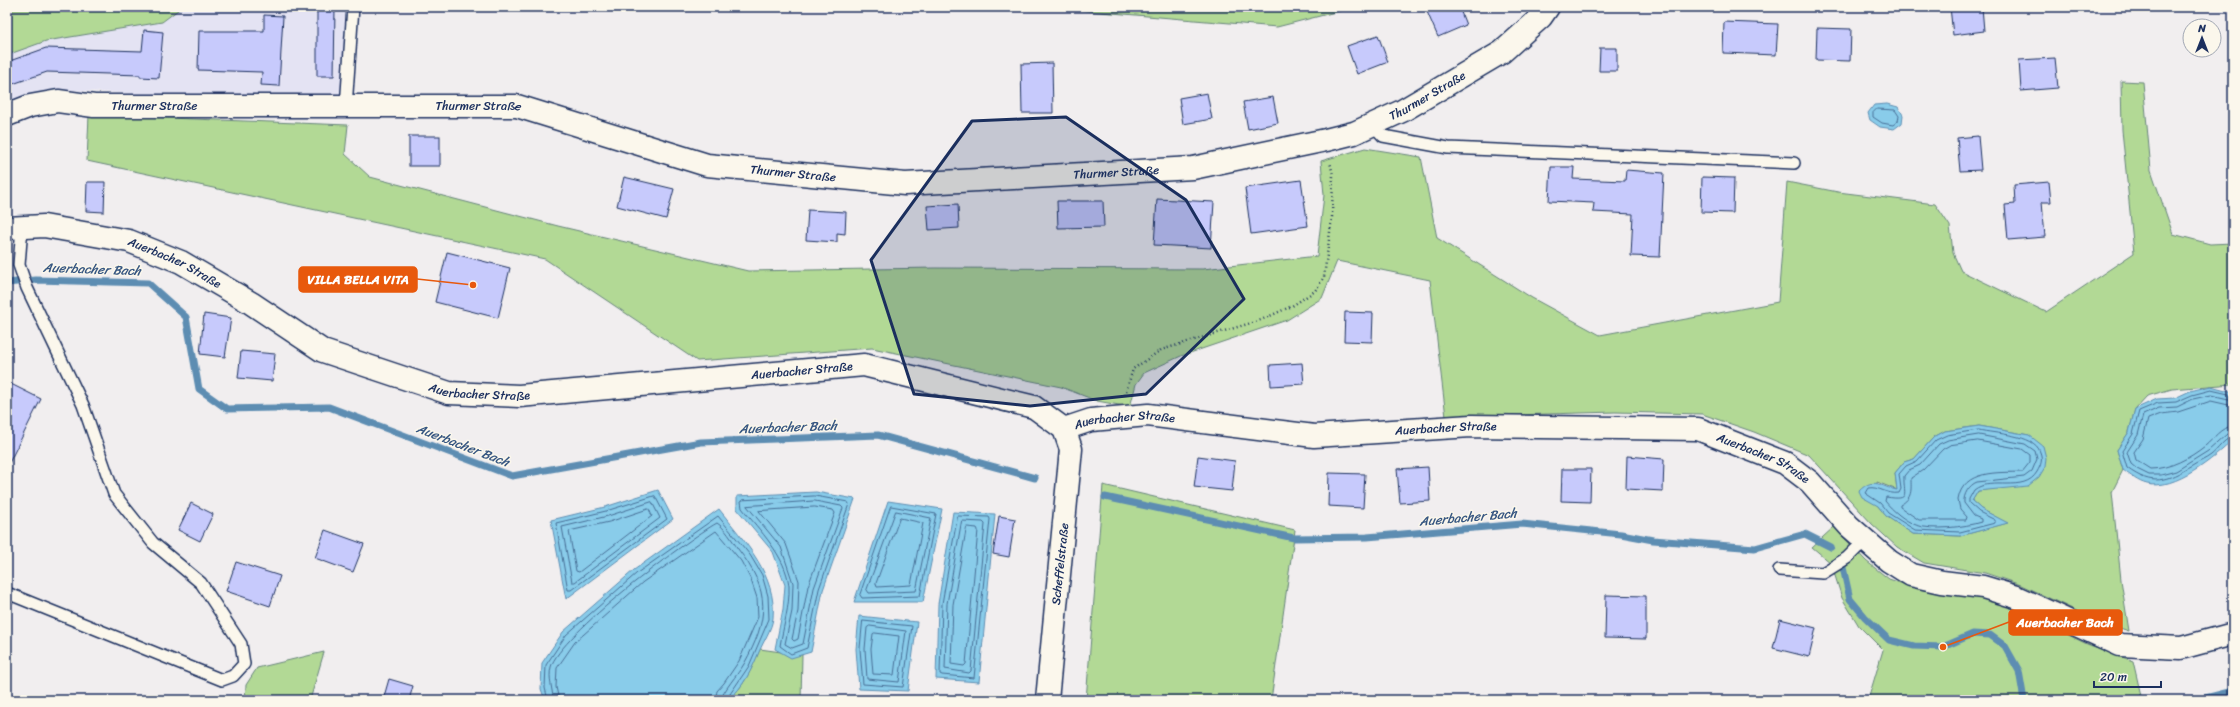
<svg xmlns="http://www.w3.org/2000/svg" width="2240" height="707" viewBox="0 0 2240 707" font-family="Sriracha,sans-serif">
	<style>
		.built { fill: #e4e3f3 }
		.green { fill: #b2d995; stroke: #66847a; fill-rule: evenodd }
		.water { fill: #89ccea; stroke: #5d8db2 }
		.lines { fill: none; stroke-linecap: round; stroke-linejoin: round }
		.shore { stroke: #476e96; stroke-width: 1 }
		.stream { stroke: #5d8db2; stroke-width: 7 }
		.building { fill: #c7cafc; stroke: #1b2f5e }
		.lane-casing { stroke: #1b2f5e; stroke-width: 14 }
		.street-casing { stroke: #1b2f5e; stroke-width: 25 }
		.secondary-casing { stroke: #1b2f5e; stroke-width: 25 }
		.path { stroke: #1b2f5e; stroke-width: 2.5; stroke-dasharray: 1 3; stroke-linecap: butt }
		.lane { stroke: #fbf7ec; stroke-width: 11 }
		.street { stroke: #fbf7ec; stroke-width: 22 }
		.secondary { stroke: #fbf7ec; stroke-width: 22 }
		.marked { fill: #1b2f5e; fill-opacity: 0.2; stroke: #1b2f5e; stroke-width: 3; stroke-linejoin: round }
		.labels { text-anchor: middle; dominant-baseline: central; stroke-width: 3; stroke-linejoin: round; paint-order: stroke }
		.street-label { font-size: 12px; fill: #1b2f5e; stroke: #fbf7ec }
		.water-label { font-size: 13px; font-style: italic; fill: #365681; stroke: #fbf7ec }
		.leader { fill: none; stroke: #e8590c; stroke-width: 1.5 }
		.callout-dot { fill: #e8590c; stroke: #fbf7ec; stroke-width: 1.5 }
		.callout { fill: #e8590c; stroke: #e8590c; stroke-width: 1.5 }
		.callout-label { font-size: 13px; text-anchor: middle; font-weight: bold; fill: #fff }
	</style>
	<rect width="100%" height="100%" fill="#f1eeef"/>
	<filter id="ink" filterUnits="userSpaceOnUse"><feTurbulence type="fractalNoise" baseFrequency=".025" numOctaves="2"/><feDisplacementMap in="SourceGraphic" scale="8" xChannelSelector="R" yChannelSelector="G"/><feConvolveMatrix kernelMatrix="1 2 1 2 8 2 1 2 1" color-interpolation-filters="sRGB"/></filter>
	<g filter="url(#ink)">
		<!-- built -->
		<path class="built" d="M182,7H346L343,99L234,94L171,96L68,90L42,93L7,106V55L46,41L162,22Z"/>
		<!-- green -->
		<g class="green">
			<path d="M7,7H182L162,22L46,41L7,55Z"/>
			<path d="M1041,7H1355L1277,27Z"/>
			<path d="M2121,81L2143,82L2151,170L2173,234L2210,244L2233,243V384L2172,389L2147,396L2135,409L2129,432L2117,450L2123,470L2112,492L2121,580L2129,631L2098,621L2021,585L1985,573L1924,563L1897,547L1872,524L1809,455L1754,432L1702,414L1615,412L1446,417L1430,280L1337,261L1322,298L1287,320L1181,356L1144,373L1136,384L1130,407L1097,401L1061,387L872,348L697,361L545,259L87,161L89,115L348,125L345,154L370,177L558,226L748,271L935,268L1203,269L1317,256L1324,195L1321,161L1365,148L1421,157L1437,238L1532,298L1600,335L1778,302L1787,182L1838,192L1935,204L1950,226L1953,253L1961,271L2046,312L2134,253L2122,130ZM1979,426L2029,435L1999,488L1978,491L1972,501L1981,509L2007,523L1960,536L1913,534L1886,516L1878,506L1877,482L1897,490L1895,473L1904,462L1914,459L1934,437L1945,431Z"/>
			<path d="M1103,485L1295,530L1271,700H1086Z"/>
			<path d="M1834,527L1866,561L1889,579L1918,589L1998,601L2087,644L2133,661L2142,700H1868L1883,650L1859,626L1842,598L1831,563L1812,547Z"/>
			<path d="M760,649L802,655L801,700H728C744,687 752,668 760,649Z"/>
			<path d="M324,652L310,700H245L246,685L257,668Z"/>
			<path d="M2233,695V700H2207Z"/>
		</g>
		<!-- water -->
		<g class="water">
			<path d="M1887,104L1898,107L1903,115L1902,123L1894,129L1880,127L1870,120L1868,113L1874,105Z"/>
			<path d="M2211,386L2233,392V440C2214,458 2175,491 2147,484C2138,482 2130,475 2123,470L2117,450L2129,432L2135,409L2157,399L2175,398L2190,391Z"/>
			<path d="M1979,426L2029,435L2043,446L2046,458L2045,467L2039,477L2028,486L1978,491L1972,501L1981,509L2008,523L1960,536L1913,534L1886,516L1878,506L1862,497L1859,491C1874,476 1880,487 1897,490L1895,473L1904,462L1914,459L1934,437L1945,431Z"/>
			<path d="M658,490L673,519L566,599L551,520L605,507Z"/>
			<path d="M816,492L855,499L823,590L811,652L791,658L775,649L783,609L785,585L773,552L737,509V496Z"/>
			<path d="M888,501L942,509L923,602H854Z"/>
			<path d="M719,509C744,541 777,575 773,618C772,629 763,642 759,652C752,669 743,688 728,700H545L541,689L542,663L563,632L634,570Z"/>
			<path d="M953,512L995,514L979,682L936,679L938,604Z"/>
			<path d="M859,616L917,622L908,691L859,689L856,649Z"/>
		</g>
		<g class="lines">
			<!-- shore -->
			<g class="shore">
				<path d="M1877,109L1895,110L1899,116L1898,121L1893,125L1882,123L1873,117V113Z"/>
				<path d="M2233,395L2211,390L2192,395L2176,402L2158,403L2139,411L2133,434L2122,451L2127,468C2153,487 2166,481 2192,466C2198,462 2206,459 2211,455C2218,450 2224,438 2233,437"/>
				<path d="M2233,400L2211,395L2193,399L2177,407L2159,408L2143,415L2138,435L2127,452L2131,464L2137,469L2149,475H2161L2176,471L2208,451L2227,434L2233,432"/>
				<path d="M2233,406L2211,401L2178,412L2161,414L2148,419L2143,439L2134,452L2136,460L2150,469C2170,469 2190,458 2205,446C2214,439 2220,427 2233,426"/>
				<path d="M1979,430C1994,434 2035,434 2040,452C2043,460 2041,465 2037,472C2024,494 1991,476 1974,490L1969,499V503L1979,512L1995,520V523L1960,532L1915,530L1888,513L1880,503L1865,493L1868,488C1879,486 1887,495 1899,493L1901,489L1899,474L1906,466L1917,461L1936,440L1947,435Z"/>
				<path d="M1979,435L2025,444L2035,451L2037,459L2032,471L2024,477L1977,482C1969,485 1963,495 1964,503L1974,516L1981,519V522C1965,527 1932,531 1916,525C1905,521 1892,510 1885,501L1886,497C1912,501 1903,494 1904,476L1909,470L1920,465L1939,444L1948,440Z"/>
				<path d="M1978,441L2022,449L2030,455V462L2022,472C1999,473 1963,469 1958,500L1960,509L1967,517L1966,520H1919L1900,507V505C1913,498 1911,490 1911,478L1923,470L1943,449L1950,445Z"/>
				<path d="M655,496L667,519L571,590H568L556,523L606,511Z"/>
				<path d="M815,496L848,502L849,504L819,589L807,648L791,654L780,646C783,627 790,606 789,586C786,556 759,530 742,508L741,501L743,500Z"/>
				<path d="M815,501L841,506L843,508L814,588L803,644L792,648L785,644L792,611L793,583L781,547L747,506Z"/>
				<path d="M652,502L660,518L575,582H572L562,527L608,516Z"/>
				<path d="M891,506L936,514L920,596L862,598L860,595Z"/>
				<path d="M815,507L833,510L835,513L808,586L798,639L794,641L792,639L798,611L799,581L786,544L759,511Z"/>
				<path d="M649,509L652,516L579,572L576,571L569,531L609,522Z"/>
				<path d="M896,511L931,518L916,591L869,593L867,590Z"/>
				<path d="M958,516L989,517L990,519L974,678L942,675L940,674L942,604Z"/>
				<path d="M900,518L923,523L911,585L877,587L876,584Z"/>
				<path d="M962,521L983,522L985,524L971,671L969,673L945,669L947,604Z"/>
				<path d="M967,527L977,528L978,530L966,664L964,666L951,664L953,605Z"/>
				<path d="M863,621L912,626L903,687L863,684L860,649Z"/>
				<path d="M870,626L906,631L899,682L867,679L865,649L867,628Z"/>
				<path d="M875,633L899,636L894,675L873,674L871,649L873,634Z"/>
				<path d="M548,700L545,688L546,665L566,635L637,573L718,516L750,555L762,575L768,596L769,619L749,666L726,700"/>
				<path d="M553,700C553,689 548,679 551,667C559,636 686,540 717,523C725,528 732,540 738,549C771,591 769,619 744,664C739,673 721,693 721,700"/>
				<path d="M559,700L556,687L557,668L575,642L643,582L716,531L741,561L751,580L757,598L758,617L739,661L724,683L717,691L715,700"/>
			</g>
			<!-- stream -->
			<g class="stream">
				<path d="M7,283L36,280L148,283L186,317L199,389L227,409L329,407L512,476L701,442L878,435L1035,478"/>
				<path d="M1105,497L1294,538L1367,537L1522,524L1621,534L1653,540L1755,548L1805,534L1831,547"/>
				<path d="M1842,563L1850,599L1865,617L1889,640L1914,646L1943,647L1973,634L1990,635L2005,646L2019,671L2024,700"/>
				<path d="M2198,700L2233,691"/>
			</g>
		</g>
		<!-- building -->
		<g class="building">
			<path d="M317,7H335L334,76H317Z"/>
			<path d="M1425,7H1459L1466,25L1438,37Z"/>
			<path d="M1950,7H1982L1984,31L1953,35Z"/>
			<path d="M264,15L283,16L279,86L261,85L262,72L198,70L199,31H264Z"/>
			<path d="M1724,22L1778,24L1776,55L1723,53Z"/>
			<path d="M1817,28L1851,29L1850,61L1816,60Z"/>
			<path d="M144,30L163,32L159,78L140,77V75L47,72L7,86V62L46,48L142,51Z"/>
			<path d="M1378,35L1388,62L1357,74L1347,46Z"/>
			<path d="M1600,48H1617V71H1599Z"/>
			<path d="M2055,58L2058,88L2021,91L2019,60Z"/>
			<path d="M1052,63L1053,113H1022L1021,64Z"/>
			<path d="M1207,93L1212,119L1183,124L1179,98Z"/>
			<path d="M1273,97L1278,123L1248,129L1243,102Z"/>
			<rect x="409" y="136" width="31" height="30"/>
			<path d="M1978,136L1981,170L1960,171L1957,138Z"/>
			<path d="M1551,167H1574L1573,179L1625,181L1626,170L1664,173L1660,257L1631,256L1633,214L1593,212L1594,203L1549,201Z"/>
			<path d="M624,177L674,189L666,219L617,206Z"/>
			<path d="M1702,177L1734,178L1733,213L1701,212Z"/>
			<path d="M1301,180L1308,226L1251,234L1245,188Z"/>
			<path d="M87,182H105L104,212L86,211Z"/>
			<path d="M2049,182L2051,202H2042L2045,237L2008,240L2005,205L2015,204L2014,185Z"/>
			<path d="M1157,199L1214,202L1211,248L1154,245Z"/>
			<path d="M1057,201H1103L1104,227L1058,228Z"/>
			<path d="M958,204L959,228L929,230L927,206Z"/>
			<path d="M808,210L846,212L845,234L837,233V242L806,240Z"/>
			<path d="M447,252L510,268L498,318L435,302Z"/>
			<path d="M1345,312L1373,313L1372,342L1344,341Z"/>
			<path d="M204,314L231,318L225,357L200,354Z"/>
			<path d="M241,351L275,354L272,381L238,378Z"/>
			<path d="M1302,363L1304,384L1271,386L1270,365Z"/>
			<path d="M7,382L41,399L7,467Z"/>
			<path d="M1198,456L1235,461L1232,491L1194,487Z"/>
			<path d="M1627,456L1664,459L1663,491L1626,489Z"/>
			<path d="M1428,467L1430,501L1400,503L1397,469Z"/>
			<path d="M1562,469H1591L1590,502L1561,501Z"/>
			<path d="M1329,473L1365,474L1363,508L1328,506Z"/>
			<path d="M191,503L213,514L200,541L178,530Z"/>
			<path d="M999,516L1015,519L1009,557L993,554Z"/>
			<path d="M325,530L364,544L353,572L315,558Z"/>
			<path d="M236,562L280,576L270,606L226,591Z"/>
			<path d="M1606,595L1646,596V639L1605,638Z"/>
			<path d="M1780,619L1816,628L1809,657L1773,648Z"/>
			<path d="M389,679L413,686L409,700H383Z"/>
		</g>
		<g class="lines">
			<!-- lane casing -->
			<g class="lane-casing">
				<g id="lane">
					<path d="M346,107L353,7"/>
					<path d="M1372,124L1383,136L1448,148L1794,163"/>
					<path d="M1779,570L1823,573L1847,558L1865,540"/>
					<path d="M7,593L222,680L233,676L244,664L241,644L201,583L153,543L114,494L83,405L27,288L19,265L22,227"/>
				</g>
			</g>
			<!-- street casing -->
			<g class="street-casing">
				<g id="street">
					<path id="s1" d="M7,228L44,226L129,241L181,262L251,303L323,351L449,393L519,396L864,365L1034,407L1064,429L1071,449L1047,700"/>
					<path id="s2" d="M1064,429L1091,420L1148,415L1314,436L1471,426L1698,429L1785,463L1810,482L1849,526L1889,561L1911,575L1942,582L1983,587L2016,597L2120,645L2181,648L2233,634"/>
				</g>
			</g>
			<!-- secondary casing -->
			<g class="secondary-casing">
				<g id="secondary">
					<path id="s3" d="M7,115L30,106L58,101L94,106H517L707,165L905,184L1193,168L1326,140L1354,133L1402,111L1502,52L1541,17L1548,7"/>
				</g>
			</g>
			<!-- path -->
			<path class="path" d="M1125,395L1133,369L1161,350L1261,320L1292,306L1315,291L1324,277L1332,217L1333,175L1330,162"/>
			<!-- lane -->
			<use href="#lane" class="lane"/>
			<!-- street -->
			<use href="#street" class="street"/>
			<!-- secondary -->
			<use href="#secondary" class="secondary"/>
		</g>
	</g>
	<!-- marked area -->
	<path class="marked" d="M1066,117L1186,200L1244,299L1146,394L1030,406L914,394L871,260L972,121Z"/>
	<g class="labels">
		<!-- street labels -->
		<g class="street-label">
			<text stroke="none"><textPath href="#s3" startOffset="1446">Thurmer Straße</textPath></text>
			<text stroke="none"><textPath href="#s3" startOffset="150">Thurmer Straße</textPath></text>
			<text stroke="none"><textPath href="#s3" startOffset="474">Thurmer Straße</textPath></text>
			<text stroke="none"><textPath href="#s3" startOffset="1122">Thurmer Straße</textPath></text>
			<text stroke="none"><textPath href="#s3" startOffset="798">Thurmer Straße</textPath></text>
			<text stroke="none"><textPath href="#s1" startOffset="174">Auerbacher Straße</textPath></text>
			<text stroke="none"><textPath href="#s1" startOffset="834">Auerbacher Straße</textPath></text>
			<text stroke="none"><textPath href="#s1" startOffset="510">Auerbacher Straße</textPath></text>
			<text stroke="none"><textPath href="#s2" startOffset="62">Auerbacher Straße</textPath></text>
			<text stroke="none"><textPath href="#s2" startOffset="385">Auerbacher Straße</textPath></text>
			<text stroke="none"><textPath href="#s2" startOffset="709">Auerbacher Straße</textPath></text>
			<text transform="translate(1060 564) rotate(-84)">Scheffelstraße</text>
		</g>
		<!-- water labels -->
		<g class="water-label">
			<text transform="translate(92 269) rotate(2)">Auerbacher Bach</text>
			<text transform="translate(788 427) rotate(-2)">Auerbacher Bach</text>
			<text transform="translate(463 445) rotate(21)">Auerbacher Bach</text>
			<text transform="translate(1468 517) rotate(-5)">Auerbacher Bach</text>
		</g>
	</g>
	<!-- callouts -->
	<path class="leader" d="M473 285L417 279M1943 647L2009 622"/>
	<g class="callout-dot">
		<circle cx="473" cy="285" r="4"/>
		<circle cx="1943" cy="647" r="4"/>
	</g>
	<g class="callout">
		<rect x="299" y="267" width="118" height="25" rx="4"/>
		<rect x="2009" y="610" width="113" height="25" rx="4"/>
	</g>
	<g class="callout-label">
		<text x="358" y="284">VILLA BELLA VITA</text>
		<text x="2065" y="627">Auerbacher Bach</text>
	</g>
	<!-- margin -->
	<rect width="2240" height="707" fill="none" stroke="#fbf7ec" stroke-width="24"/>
	<rect x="12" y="12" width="2216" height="683" fill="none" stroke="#1b2f5e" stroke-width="1.5" filter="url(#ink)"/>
	<!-- north arrow -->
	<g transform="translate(2202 38)"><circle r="19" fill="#fbf7ec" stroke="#a1a7b3"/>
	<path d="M0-3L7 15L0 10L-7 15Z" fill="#1b2f5e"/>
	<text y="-6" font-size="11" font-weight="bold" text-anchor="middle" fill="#1b2f5e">N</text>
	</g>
	<!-- scale -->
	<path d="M2094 681v6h67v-6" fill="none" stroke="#1b2f5e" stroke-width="2"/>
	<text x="2100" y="681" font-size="12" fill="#1b2f5e" stroke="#fbf7ec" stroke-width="3" paint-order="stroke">20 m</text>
</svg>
